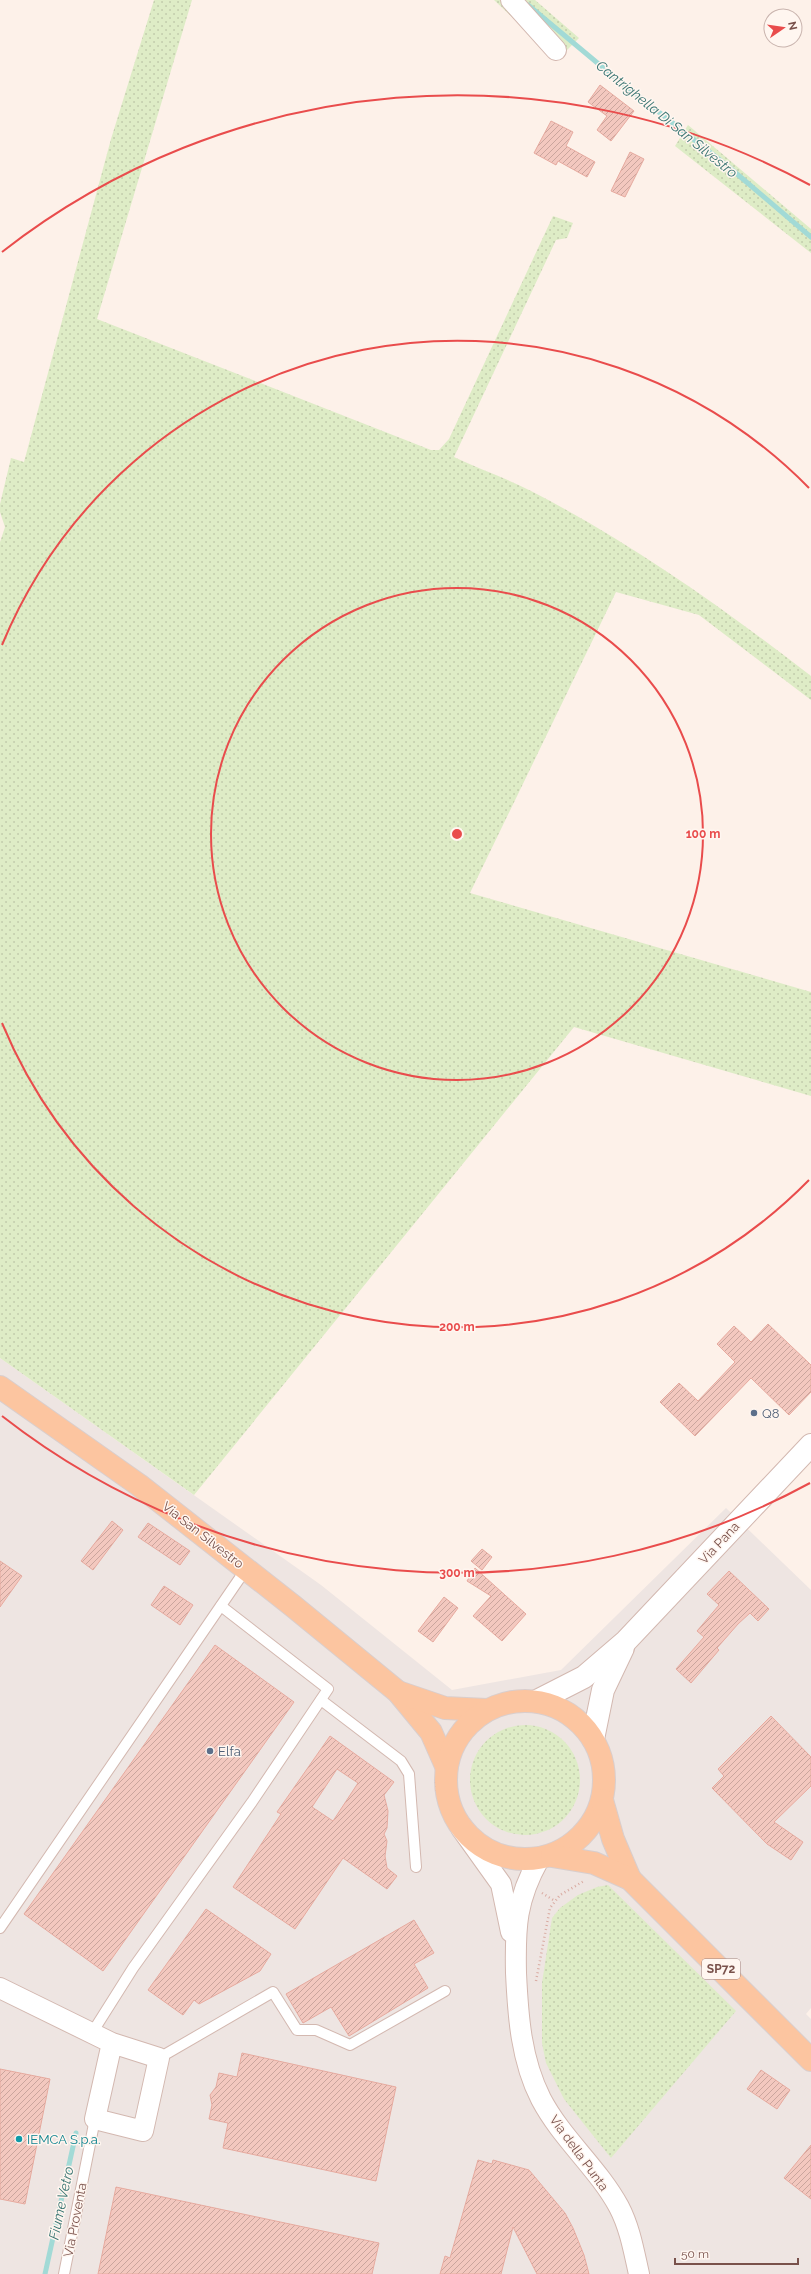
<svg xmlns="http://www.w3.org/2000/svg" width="811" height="2274" viewBox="0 0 811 2274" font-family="Raleway,sans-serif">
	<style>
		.industrial { fill: #eee5e2 }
		.grass { fill: url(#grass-dots) }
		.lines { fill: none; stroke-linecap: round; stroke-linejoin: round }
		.stream { stroke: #a2dad6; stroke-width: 5 }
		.building { fill: url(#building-hatch); stroke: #e6aa9f; fill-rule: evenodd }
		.service-casing { stroke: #d3b8b0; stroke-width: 12 }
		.minor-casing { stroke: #d3b8b0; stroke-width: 22 }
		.tertiary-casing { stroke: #d3b8b0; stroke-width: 24 }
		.primary-casing { stroke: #d9cecd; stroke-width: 24 }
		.path { stroke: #d9aba2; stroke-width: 2.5; stroke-dasharray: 1 3; stroke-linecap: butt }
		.service { stroke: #fff; stroke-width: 10 }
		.minor { stroke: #fff; stroke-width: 20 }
		.tertiary { stroke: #fff; stroke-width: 22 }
		.primary { stroke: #fcc5a0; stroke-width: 22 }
		.ring { fill: none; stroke: #e94c4c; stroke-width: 2 }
		.service-dot { fill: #5c6f8a; stroke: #fff6f0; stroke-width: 1.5 }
		.culture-dot { fill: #0f9aa8; stroke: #fff6f0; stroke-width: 1.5 }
		.labels { text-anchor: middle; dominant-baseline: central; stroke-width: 3; stroke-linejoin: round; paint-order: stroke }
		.shield { fill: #fff6f0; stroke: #a1827c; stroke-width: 1 }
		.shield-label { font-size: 12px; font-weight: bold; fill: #79514b }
		.service-label { font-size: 13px; fill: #4e5e75; stroke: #fff6f0; text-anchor: start }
		.street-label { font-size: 13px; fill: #79514b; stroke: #fff6f0 }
		.culture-label { font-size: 13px; fill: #0d838f; stroke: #fff6f0; text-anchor: start }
		.water-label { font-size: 14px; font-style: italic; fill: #3b7673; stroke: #fff6f0 }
		.centre { fill: #e94c4c; stroke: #fff6f0; stroke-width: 2 }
		.ring-label { font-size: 12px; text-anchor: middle; font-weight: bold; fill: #e94c4c; stroke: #fff6f0; stroke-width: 3; stroke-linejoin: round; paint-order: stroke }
	</style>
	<defs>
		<pattern id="grass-dots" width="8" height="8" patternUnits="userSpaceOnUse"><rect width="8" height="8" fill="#deecc6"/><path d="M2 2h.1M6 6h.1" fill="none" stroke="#c2ccac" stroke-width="1.8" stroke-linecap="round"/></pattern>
		<pattern id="building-hatch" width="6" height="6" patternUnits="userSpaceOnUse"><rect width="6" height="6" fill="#f3c8bf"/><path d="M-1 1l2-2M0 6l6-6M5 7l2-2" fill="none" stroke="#caa59d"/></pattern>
	</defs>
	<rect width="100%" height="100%" fill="#fdf1e9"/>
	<!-- industrial -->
	<path class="industrial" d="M0,1358L321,1585L452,1690L561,1670L726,1508L811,1590V2008L806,2014L811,2019V2274H0Z"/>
	<!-- grass -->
	<g class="grass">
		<path d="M154,0H192L97,319L431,450H439L449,439L553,216L573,223L567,238L556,240L454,457C479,469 506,478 531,491C630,542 723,608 811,676V700L699,615L616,592L470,893L811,992V1096L574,1027L194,1495L0,1358V542L5,527L0,512V504L11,458L24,462L111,139Z"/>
		<path d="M494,0H535L579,38L557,60Z"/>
		<path d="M688,125L811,229V253L675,146Z"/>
		<circle cx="525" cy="1780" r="55"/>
		<path d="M608,1885L736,2011L611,2158L564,2099L546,2063L542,2043V1983L552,1918L560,1908L578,1895L597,1887Z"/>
	</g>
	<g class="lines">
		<!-- stream -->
		<g class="stream">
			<path d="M528,5L613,76L730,168L811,237"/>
			<path d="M45,2274L76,2133"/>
		</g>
	</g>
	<!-- building -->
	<g class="building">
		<path d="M600,85L634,111L611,141L597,130L607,116L588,102Z"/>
		<path d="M551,121L573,132L566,146L595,162L587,177L558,161L556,165L534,153Z"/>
		<path d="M630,152L644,159L625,197L611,191Z"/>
		<path d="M768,1324L811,1365V1392L789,1415L751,1378L695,1436L660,1402L679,1383L698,1401L735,1362L717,1344L734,1326L751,1342Z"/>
		<path d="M112,1521L123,1530L93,1570L81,1561Z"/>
		<path d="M148,1523L190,1551L180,1565L138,1537Z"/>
		<path d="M482,1549L492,1557L482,1570L471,1561Z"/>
		<path d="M0,1561L22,1576L0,1607Z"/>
		<path d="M475,1568L526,1614L502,1641L473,1616L491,1596L467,1581Z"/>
		<path d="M729,1571L769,1609L758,1621L750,1613L738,1624L717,1648L719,1650L691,1683L676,1669L704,1637L697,1631L719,1605L707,1594Z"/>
		<path d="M164,1586L193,1605L180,1625L151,1605Z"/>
		<path d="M444,1597L458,1608L433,1642L418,1631Z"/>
		<path d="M215,1645L294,1702L103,1971L24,1914Z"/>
		<path d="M771,1716L811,1757V1786L774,1822L803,1842L791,1860L767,1844L712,1788L724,1776L718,1769Z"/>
		<path d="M330,1736L394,1782L384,1795L388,1811L387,1828L384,1834L387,1841L385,1856L387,1868L397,1876L387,1889L343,1858L295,1929L233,1887L281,1814L277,1812ZM337,1769L358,1783L333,1821L312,1807Z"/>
		<path d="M206,1909L271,1954L260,1971L199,2004L194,2000L183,2015L148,1990Z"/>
		<path d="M414,1920L434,1953L414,1964L428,1988L349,2036L331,2007L303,2023L286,1994Z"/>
		<path d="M242,2053L396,2087L376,2181L223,2148L228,2123L209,2119L212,2105L210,2095L216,2087L219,2073L237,2077Z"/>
		<path d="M0,2069L50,2079L25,2204L0,2199Z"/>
		<path d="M761,2070L790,2090L777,2109L747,2089Z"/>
		<path d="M811,2145V2199L784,2178Z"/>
		<path d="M478,2160L492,2164L493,2160L529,2170L565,2213L573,2228L584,2255L589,2274H537L513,2227L501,2274H440L445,2256L450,2258Z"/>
		<path d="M116,2187L379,2243L372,2274H98Z"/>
	</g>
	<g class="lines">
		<!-- service casing -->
		<g class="service-casing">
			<g id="service">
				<path d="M321,1700L401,1761L409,1774L416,1867"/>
				<path d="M0,1928L246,1569"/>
				<path d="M92,2033L133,1968L252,1802L328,1689L221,1606"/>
				<path d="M159,2058L273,1992L297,2030H316L350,2045L445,1991"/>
				<path d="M64,2274L95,2119"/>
			</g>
		</g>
		<!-- minor casing -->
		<g class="minor-casing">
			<g id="minor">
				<path d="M511,0L556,50"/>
				<path d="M461,1828L501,1884L511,1932"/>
				<path d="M539,1859C516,1900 515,1927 516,1973C518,2016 521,2060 541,2099C562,2139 598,2168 619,2207C630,2228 634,2252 639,2274"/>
				<path d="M0,1988L112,2043L159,2058L143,2131L95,2119L112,2043"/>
			</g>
		</g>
		<!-- tertiary casing -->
		<g class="tertiary-casing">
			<g id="tertiary">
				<path d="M537,1701L584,1677L626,1641L811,1445"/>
				<path d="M593,1739L603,1690L623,1648"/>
			</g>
		</g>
		<!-- primary casing -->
		<g class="primary-casing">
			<g id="primary">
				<path d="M0,1387L139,1485L293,1606L398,1692L431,1732L446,1766"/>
				<path d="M398,1692L445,1708L487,1710"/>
				<circle cx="525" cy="1780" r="79"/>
				<path d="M602,1800L613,1839L630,1879"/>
				<path d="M552,1856L594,1863L630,1879L811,2060"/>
			</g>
		</g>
		<!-- path -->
		<g class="path">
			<path d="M436,1782L437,1791L446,1819"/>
			<path d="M542,1893L555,1901"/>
			<path d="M536,1981L550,1908L560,1895L584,1881"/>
		</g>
		<!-- service -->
		<use href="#service" class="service"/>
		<!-- minor -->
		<use href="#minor" class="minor"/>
		<!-- tertiary -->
		<use href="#tertiary" class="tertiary"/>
		<!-- primary -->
		<use href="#primary" class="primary"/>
	</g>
	<!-- distance rings -->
	<g class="ring">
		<circle cx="457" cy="834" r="246"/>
		<path d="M809 1180A493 493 0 0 1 2 1023M2 645A493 493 0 0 1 809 488"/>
		<path d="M810 1483A739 739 0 0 1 2 1416M2 252A739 739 0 0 1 810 185"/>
	</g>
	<!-- markers -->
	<g class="service-dot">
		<circle cx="754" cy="1413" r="4"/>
		<circle cx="210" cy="1751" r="4"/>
	</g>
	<circle class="culture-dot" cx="19" cy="2139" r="4"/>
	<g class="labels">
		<!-- shield labels -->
		<rect class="shield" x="702" y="1959" width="38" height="20" rx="3"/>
		<g class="shield-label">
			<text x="721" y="1969">SP72</text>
		</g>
		<!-- service labels -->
		<g class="service-label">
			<text x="762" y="1413">Q8</text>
			<text x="218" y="1751">Elfa</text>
		</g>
		<!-- street labels -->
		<g class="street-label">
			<text transform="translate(203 1535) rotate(38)">Via San Silvestro</text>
			<text transform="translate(719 1543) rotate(-47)">Via Pana</text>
			<text transform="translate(579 2153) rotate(54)">Via della Punta</text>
			<text transform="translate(75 2220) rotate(-79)">Via Proventa</text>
		</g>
		<!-- culture labels -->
		<g class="culture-label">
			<text x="27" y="2139">IEMCA S.p.a.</text>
		</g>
		<!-- water labels -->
		<g class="water-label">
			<text transform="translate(667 119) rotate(39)">Cantrighella Di San Silvestro</text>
			<text transform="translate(61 2203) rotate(-78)">Fiume Vetro</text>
		</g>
	</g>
	<circle cx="457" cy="834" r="6" class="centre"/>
	<g class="ring-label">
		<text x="703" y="838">100 m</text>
		<text x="457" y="1331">200 m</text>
		<text x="457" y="1577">300 m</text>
	</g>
	<!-- north arrow -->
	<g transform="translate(783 28) rotate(77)"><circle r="19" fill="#fff6f0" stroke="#c9b4ae"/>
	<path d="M0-3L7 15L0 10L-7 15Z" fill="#e94c4c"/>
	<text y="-6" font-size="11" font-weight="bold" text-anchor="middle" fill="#79514b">N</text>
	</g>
	<!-- scale -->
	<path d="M675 2258v6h123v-6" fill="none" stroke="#79514b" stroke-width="2"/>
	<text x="681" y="2258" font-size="12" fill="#79514b" stroke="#fff6f0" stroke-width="3" paint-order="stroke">50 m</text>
</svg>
